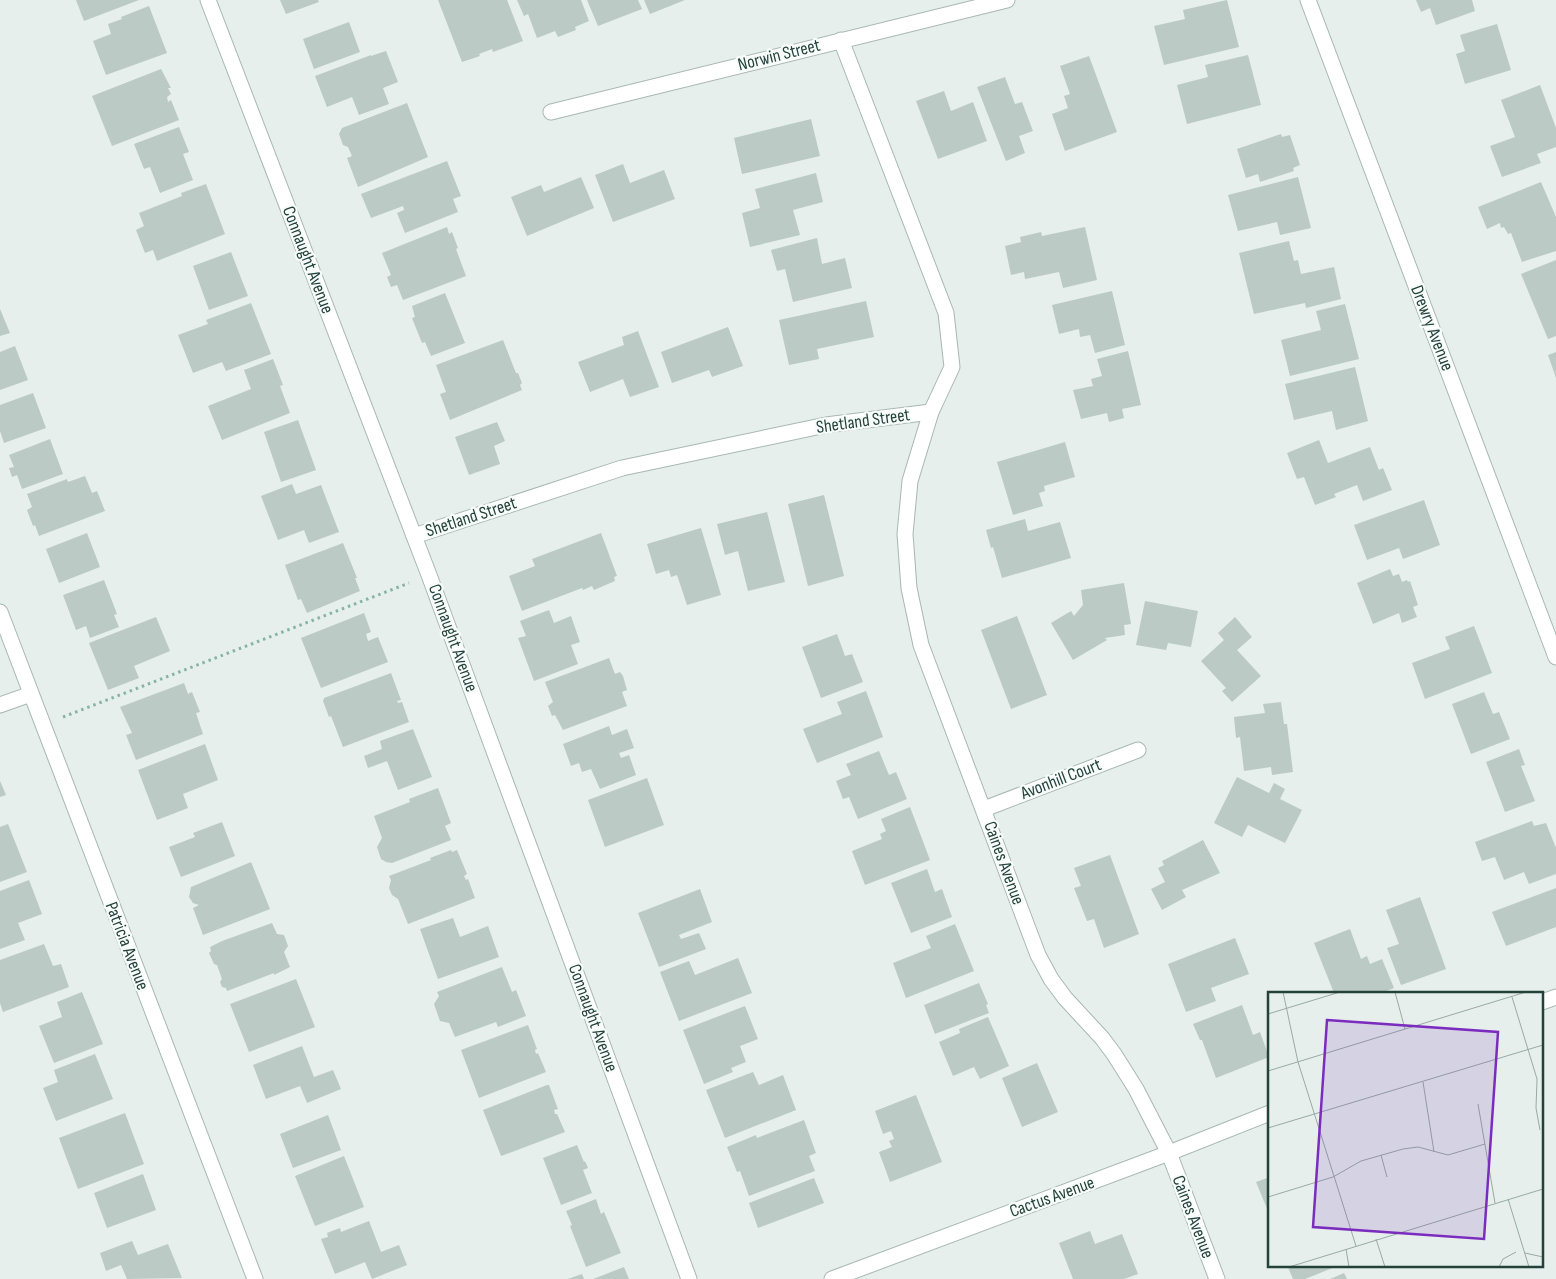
<svg xmlns="http://www.w3.org/2000/svg" width="1556" height="1279" viewBox="0 0 1556 1279" font-family="'Sofia Sans Condensed',sans-serif">
	<style>
		.building { fill: #bbcac4 }
		.lines { fill: none; stroke-linecap: round; stroke-linejoin: round }
		.minor-casing { stroke: #a8b8b2; stroke-width: 17 }
		.path { stroke: #86b3a5; stroke-width: 3; stroke-dasharray: 2.5 4; stroke-linecap: butt }
		.minor { stroke: #fff; stroke-width: 15 }
		.labels { text-anchor: middle; dominant-baseline: central; stroke-width: 4.5; stroke-linejoin: round; paint-order: stroke }
		.street-label { font-size: 18px; fill: #24423a; stroke: #f7fbf9 }
		.inset-road { fill: none; stroke: #98aaa4; stroke-width: 1 }
		.view { fill: #7b2cbf; fill-opacity: 0.15; stroke: #7b2cbf; stroke-width: 2.5 }
		.inset-edge { fill: none; stroke: #24423a; stroke-width: 2.5 }
	</style>
	<rect width="100%" height="100%" fill="#e6efeb"/>
	<!-- building -->
	<g class="building">
		<path d="M76,0H139L84,21Z"/>
		<path d="M280,0H318L319,2L286,14Z"/>
		<path d="M438,0H507L523,41L493,52L492,49L479,54L480,56L462,62Z"/>
		<path d="M517,0H581L589,21L575,27L576,30L558,37L555,31L537,38L528,14L524,16Z"/>
		<path d="M587,0H638L642,9L598,26Z"/>
		<path d="M644,0H685L650,14Z"/>
		<path d="M1227,0L1239,47L1164,65L1154,26L1185,19L1183,10Z"/>
		<path d="M1416,0H1472L1475,11L1436,25L1430,8L1421,12Z"/>
		<path d="M149,6L167,53L106,75L93,41L111,34L108,24L122,19L121,17Z"/>
		<path d="M349,22L360,52L314,69L303,39Z"/>
		<path d="M1497,24L1511,70L1465,84L1456,54L1465,51L1460,35Z"/>
		<path d="M386,51L398,82L383,88L389,104L359,115L352,97L327,107L315,76L371,55V56Z"/>
		<path d="M1248,55L1261,105L1187,124L1177,85L1208,77L1205,65Z"/>
		<path d="M1089,56L1117,132L1065,151L1052,114L1068,108L1064,96L1070,94L1060,66Z"/>
		<path d="M161,69L171,88H168L171,94L167,97L168,102L171,100L179,120L112,146L92,96Z"/>
		<path d="M1005,77L1015,104L1022,102L1033,131L1019,136L1025,153L1006,161L977,87Z"/>
		<path d="M1540,85L1556,128V147L1537,154L1541,163L1502,177L1490,146L1515,137L1501,100Z"/>
		<path d="M944,91L951,111L973,102L987,141L938,159L916,101Z"/>
		<path d="M407,103L428,157L358,187L347,158L352,156L348,147L343,145L339,134L342,128Z"/>
		<path d="M811,119L820,156L742,174L734,138Z"/>
		<path d="M179,127L189,152L183,154L193,180L160,193L150,167L144,169L134,144Z"/>
		<path d="M1281,134L1282,137L1290,135L1300,165L1293,168L1294,171L1260,182L1258,174L1246,178L1237,149Z"/>
		<path d="M447,161L461,196L453,199L458,212L405,233L397,213L404,210L403,206L371,218L361,194Z"/>
		<path d="M623,164L630,183L664,170L675,199L613,222L595,175Z"/>
		<path d="M816,173L823,202L793,210L800,235L750,247L742,213L760,208L755,189Z"/>
		<path d="M581,177L594,208L527,236L511,197L541,185L544,192Z"/>
		<path d="M1298,177L1311,228L1280,235L1277,222L1238,231L1228,195Z"/>
		<path d="M1541,182L1556,217V251L1522,262L1511,233L1508,234L1504,227L1501,228L1500,223L1487,229L1478,207Z"/>
		<path d="M206,184L225,234L157,261L153,250L145,253L136,230L144,226L139,213L182,196L181,193Z"/>
		<path d="M447,227L449,234L452,232L458,248L456,249L466,276L403,300L397,285L391,287L387,277L391,275L382,253Z"/>
		<path d="M1085,227L1097,280L1063,288L1059,272L1025,279L1024,272L1011,275L1005,246L1021,242L1020,237L1041,232L1042,236Z"/>
		<path d="M817,238L822,264L845,258L852,288L793,302L785,269L777,271L771,250Z"/>
		<path d="M1289,241L1294,261L1298,260L1301,274L1334,267L1341,299L1306,308L1305,303L1254,314L1239,253Z"/>
		<path d="M231,252L248,296L209,310L193,266Z"/>
		<path d="M1556,260V336L1548,339L1521,274Z"/>
		<path d="M1112,291L1125,345L1095,353L1090,335L1080,337L1079,329L1059,334L1052,305Z"/>
		<path d="M445,293L465,343L431,356L425,342L422,343L412,318L415,317L412,306Z"/>
		<path d="M866,301L874,337L817,349L819,359L789,365L779,320Z"/>
		<path d="M251,303L271,354L226,371L222,362L193,373L178,335L208,324L206,320Z"/>
		<path d="M1345,304L1359,359L1290,376L1281,340L1321,330L1316,311Z"/>
		<path d="M0,309L10,333L0,336Z"/>
		<path d="M728,327L743,366L712,377L709,370L672,383L661,352Z"/>
		<path d="M638,331L659,387L630,397L623,379L590,392L578,362L624,345L622,337Z"/>
		<path d="M503,340L516,373H518L522,383L520,385L522,390L450,420L440,394L446,392L436,365Z"/>
		<path d="M15,346L28,380L0,390V352Z"/>
		<path d="M1128,351L1141,405L1122,409L1124,418L1109,422L1107,413L1081,419L1073,390L1093,386L1091,379L1102,376L1097,359Z"/>
		<path d="M1556,352V378L1548,355Z"/>
		<path d="M273,359L283,385L280,386L290,413L222,440L208,406L251,389L244,370Z"/>
		<path d="M1355,367L1368,421L1336,430L1332,411L1294,420L1285,384Z"/>
		<path d="M33,393L46,428L4,443L0,431V405Z"/>
		<path d="M298,420L316,470L281,482L264,432Z"/>
		<path d="M497,422L505,441L494,446L500,464L469,475L455,437Z"/>
		<path d="M50,439L63,474L22,489L17,475L12,477L9,468L14,467L9,455Z"/>
		<path d="M1319,440L1328,463L1370,447L1379,470L1383,468L1392,490L1363,501L1357,485L1334,494L1336,497L1315,505L1304,477L1297,479L1287,453Z"/>
		<path d="M1065,442L1075,477L1044,486L1045,491L1039,493L1043,506L1013,515L997,462Z"/>
		<path d="M85,476L92,493L97,491L105,511L39,536L35,525L33,526L27,510L32,507L27,494L67,479L68,482Z"/>
		<path d="M292,484L296,494L321,485L339,532L309,543L304,530L278,540L261,496Z"/>
		<path d="M824,495L844,576L808,586L788,504Z"/>
		<path d="M1424,500L1440,545L1403,559L1399,548L1367,560L1354,525Z"/>
		<path d="M767,512L785,582L748,591L738,551L725,555L717,524Z"/>
		<path d="M1025,519L1028,531L1060,522L1071,558L1002,578L993,547L991,548L986,530Z"/>
		<path d="M701,528L721,595L687,605L677,575L671,577L669,570L656,574L647,544Z"/>
		<path d="M87,533L100,567L59,583L46,549Z"/>
		<path d="M601,533L617,576L614,577L615,581L594,590L592,586L583,590L582,588L522,611L509,576L535,566L532,559Z"/>
		<path d="M343,543L357,578H355L360,591L307,613L301,599L298,600L285,565Z"/>
		<path d="M1390,569L1393,576L1399,574L1402,582L1407,580L1408,582L1410,581L1418,605L1413,607L1417,617L1402,623L1399,613L1373,624L1357,583Z"/>
		<path d="M104,580L117,614L114,615L119,627L90,638L86,626L76,630L63,595Z"/>
		<path d="M1124,583L1131,624L1124,625L1125,635L1105,638L1107,640L1073,660L1051,623L1071,611L1074,616L1083,605L1081,590Z"/>
		<path d="M1145,601L1198,611L1191,647L1168,643L1166,650L1136,645Z"/>
		<path d="M549,610L554,623L571,616L580,642L571,645L578,664L534,681L518,638L526,636L520,621Z"/>
		<path d="M364,613L371,632L366,634L368,641L378,637L388,662L321,688L301,638Z"/>
		<path d="M1017,616L1047,695L1011,709L981,630Z"/>
		<path d="M156,617L170,651L134,666L139,678L108,690L89,643Z"/>
		<path d="M1235,617L1252,637L1237,650L1261,676L1232,702L1222,691L1226,688L1201,661L1224,640L1218,633Z"/>
		<path d="M1474,626L1492,673L1425,699L1412,663L1450,649L1445,637Z"/>
		<path d="M837,634L845,656L852,654L863,682L821,698L802,647Z"/>
		<path d="M609,658L615,674L620,672L623,676L627,690L622,692L627,706L563,730L555,715L552,716L548,706L553,702L545,682Z"/>
		<path d="M391,673L401,700L397,701L398,703L402,702L409,722L343,747L331,716L329,717L323,701L324,698Z"/>
		<path d="M184,683L188,694L192,692L200,712L196,713L203,734L136,760L126,735L132,733L120,707Z"/>
		<path d="M866,691L883,737L817,763L803,729L842,714L837,702Z"/>
		<path d="M1484,692L1493,714L1499,712L1510,739L1471,754L1452,704Z"/>
		<path d="M1281,702L1284,724H1287L1293,772L1272,775L1271,767L1244,771L1240,737L1236,738L1234,717L1265,713L1263,704Z"/>
		<path d="M609,726L612,735L627,729L634,748L619,753L621,758L629,755L636,775L600,789L591,769L582,772L579,763L571,766L563,744Z"/>
		<path d="M413,729L432,777L398,790L387,761L368,768L364,756L382,749L380,741Z"/>
		<path d="M205,744L218,780L183,794L188,808L157,820L138,770Z"/>
		<path d="M1519,749L1525,765L1521,766L1535,801L1505,812L1486,762Z"/>
		<path d="M879,751L889,775L896,772L907,799L858,819L849,797L843,799L836,781L851,775L846,764Z"/>
		<path d="M1237,777L1269,793L1274,783L1285,789L1280,799L1302,810L1285,843L1248,825L1242,837L1214,823Z"/>
		<path d="M647,778L664,825L605,847L588,800Z"/>
		<path d="M0,781L6,795L0,797Z"/>
		<path d="M438,788L451,823L445,826L451,840L392,863L386,862L381,859L377,847L382,838L374,816L410,802L409,799Z"/>
		<path d="M910,807L930,860L865,885L852,851L882,839L880,834L886,831L881,819Z"/>
		<path d="M1532,821L1534,826L1546,823L1556,848V874L1529,884L1524,872L1504,880L1495,857L1482,861L1475,842Z"/>
		<path d="M222,822L235,856L181,877L169,847L195,837L193,833Z"/>
		<path d="M8,824L27,872L0,882V827Z"/>
		<path d="M1203,840L1220,873L1182,890L1186,897L1162,910L1151,889L1165,882L1158,868L1164,865L1162,861Z"/>
		<path d="M451,850L452,852L457,850L467,874L464,876L466,880L468,879L475,898L408,924L398,899L392,895L389,888L391,880L389,876L431,860L430,858Z"/>
		<path d="M1110,855L1139,934L1104,948L1094,919L1087,921L1074,888L1081,886L1074,868Z"/>
		<path d="M251,862L270,909L203,935L193,908L199,905L193,903L189,897L191,887Z"/>
		<path d="M927,869L935,892L942,889L952,917L911,933L891,883Z"/>
		<path d="M29,880L42,914L18,923L25,940L0,949V891Z"/>
		<path d="M1556,888V927L1506,946L1492,912Z"/>
		<path d="M700,889L712,922L679,935L681,939L699,933L706,949L659,967L638,913Z"/>
		<path d="M1420,897L1446,969L1401,985L1387,948L1399,944L1386,910Z"/>
		<path d="M453,918L460,937L488,926L499,957L438,979L420,929Z"/>
		<path d="M272,923L277,934L284,935L288,946L284,952L290,967L274,975V973L227,991L226,988L222,987L220,982L222,979L217,965L214,964L209,953L211,951L210,947L222,941Z"/>
		<path d="M955,924L974,971L906,998L893,963L931,948L926,936Z"/>
		<path d="M1350,929L1361,959L1367,956L1370,964L1382,959L1394,988L1381,993H1334L1314,943Z"/>
		<path d="M1235,938L1249,974L1211,988L1216,1001L1186,1012L1168,964Z"/>
		<path d="M44,944L53,966L61,964L69,987L3,1012L0,1003V960Z"/>
		<path d="M738,958L752,993L679,1021L660,972L689,961L695,975Z"/>
		<path d="M502,967L512,992L516,990L526,1016L498,1027L496,1022L455,1037L449,1023L440,1021L434,1004L439,996L437,992Z"/>
		<path d="M296,979L315,1027L249,1052L230,1004Z"/>
		<path d="M979,983L988,1004L986,1005L989,1013L935,1034L924,1005Z"/>
		<path d="M82,992L103,1044L54,1063L39,1026L62,1017L57,1002Z"/>
		<path d="M1242,1005L1253,1035L1260,1032L1269,1057L1216,1078L1202,1040H1200L1193,1024Z"/>
		<path d="M745,1006L758,1039L740,1046L746,1062L731,1068L733,1072L704,1084L683,1030Z"/>
		<path d="M988,1017L1009,1066L980,1079L974,1067L953,1076L939,1042L960,1033L959,1029Z"/>
		<path d="M528,1025L537,1049L535,1050L536,1054L538,1053L546,1072L479,1098L461,1050Z"/>
		<path d="M302,1046L314,1077L333,1070L341,1089L307,1103L300,1086L266,1099L253,1065Z"/>
		<path d="M95,1054L113,1099L56,1121L43,1088L58,1082L54,1070Z"/>
		<path d="M1037,1063L1058,1112L1022,1127L1002,1078Z"/>
		<path d="M753,1072L759,1085L783,1075L796,1110L725,1138L706,1090Z"/>
		<path d="M547,1085H549L558,1109L554,1110L555,1114H557L565,1132L501,1156L483,1110Z"/>
		<path d="M916,1095L942,1162L890,1182L879,1152L892,1147L889,1141L894,1139L891,1131L883,1134L875,1111Z"/>
		<path d="M125,1113L144,1164L78,1189L59,1138Z"/>
		<path d="M328,1115L341,1150L293,1168L280,1134Z"/>
		<path d="M804,1120L816,1153L809,1156L815,1171L749,1196L740,1171L737,1172L727,1147L756,1135L757,1138Z"/>
		<path d="M577,1145L584,1162L585,1161L588,1168L583,1170L592,1193L561,1205L543,1158Z"/>
		<path d="M344,1156L364,1207L315,1226L295,1176Z"/>
		<path d="M143,1174L156,1210L107,1228L94,1193Z"/>
		<path d="M1270,1177V1216L1256,1182Z"/>
		<path d="M814,1178L824,1203L758,1228L749,1203Z"/>
		<path d="M596,1199L601,1214L604,1212L621,1253L586,1267L570,1226L572,1225L566,1211Z"/>
		<path d="M369,1221L381,1252L399,1245L407,1265L372,1279L365,1262L335,1274L321,1239L328,1237L327,1233L340,1228L341,1232Z"/>
		<path d="M1090,1231L1095,1244L1122,1234L1138,1274L1124,1279H1073L1059,1243Z"/>
		<path d="M132,1241L138,1255L168,1244L182,1278L127,1279L121,1265L106,1271L100,1253Z"/>
		<path d="M1287,1265H1340L1305,1279H1293Z"/>
		<path d="M624,1267L629,1279H593Z"/>
		<path d="M1344,1273L1347,1279H1330Z"/>
		<path d="M582,1274L584,1279H568Z"/>
	</g>
	<g class="lines">
		<!-- minor casing -->
		<g class="minor-casing">
			<g id="minor">
				<path d="M208,0L429,575L689,1279"/>
				<path d="M1308,0L1556,657"/>
				<path d="M841,40L946,313L952,367L931,412L910,481L905,534L909,588L921,645L1038,955L1051,979L1065,998L1102,1038L1114,1054L1136,1089L1169,1153L1217,1279"/>
				<path d="M551,112L1007,0"/>
				<path d="M414,536L622,468L826,425L931,412"/>
				<path d="M0,612L255,1279"/>
				<path d="M0,705L31,694"/>
				<path d="M984,809L1138,750"/>
				<path d="M1542,1002L1556,997"/>
				<path d="M832,1279L1169,1153L1270,1113"/>
			</g>
		</g>
		<!-- path -->
		<path class="path" d="M63,717L409,583"/>
		<!-- minor -->
		<use href="#minor" class="minor"/>
	</g>
	<g class="labels">
		<!-- street labels -->
		<g class="street-label">
			<text transform="translate(779 55) rotate(-14)">Norwin Street</text>
			<text transform="translate(308 260) rotate(69)">Connaught Avenue</text>
			<text transform="translate(1432 328) rotate(69)">Drewry Avenue</text>
			<text transform="translate(863 421) rotate(-8)">Shetland Street</text>
			<text transform="translate(471 517) rotate(-18)">Shetland Street</text>
			<text transform="translate(453 638) rotate(70)">Connaught Avenue</text>
			<text transform="translate(1061 779) rotate(-21)">Avonhill Court</text>
			<text transform="translate(1004 863) rotate(70)">Caines Avenue</text>
			<text transform="translate(127 946) rotate(69)">Patricia Avenue</text>
			<text transform="translate(593 1018) rotate(70)">Connaught Avenue</text>
			<text transform="translate(1052 1197) rotate(-20)">Cactus Avenue</text>
			<text transform="translate(1193 1217) rotate(69)">Caines Avenue</text>
		</g>
	</g>
	<!-- overview -->
	<g transform="translate(1268 992)">
		<rect width="275" height="275" fill="#e6efeb"/>
		<path class="inset-road" d="M15,0L30,70L88,254M127,0L137,37M244,5L269,87L268,116L272,138M0,22L72,0M0,79L258,0M155,90L166,160M210,112L227,211M0,136L275,53M113,163L119,185M0,205L65,185L93,169L135,157L150,155L180,163L217,152M240,207L261,275M108,247L117,275M78,257L81,275M257,261L275,265M21,275L275,197M231,275L235,267L248,260"/>
		<path class="view" d="M59,28L230,40L216,247L45,235Z"/>
		<rect width="275" height="275" class="inset-edge"/>
	</g>
</svg>
